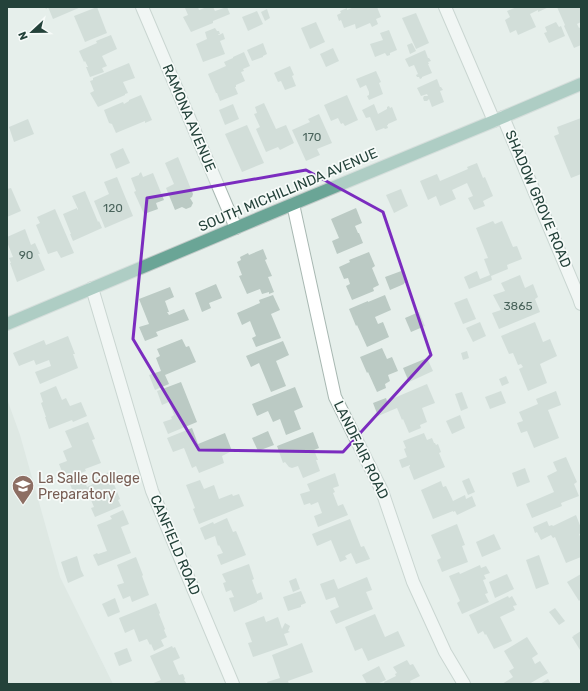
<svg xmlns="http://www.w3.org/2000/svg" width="588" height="691" viewBox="0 0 588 691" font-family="Rubik,sans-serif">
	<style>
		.built { fill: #d4dfda }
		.building { fill: #bbcac4 }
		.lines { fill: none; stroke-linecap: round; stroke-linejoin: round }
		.minor-casing { stroke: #a8b8b2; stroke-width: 14 }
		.primary-casing { stroke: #c2cac8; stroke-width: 14 }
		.minor { stroke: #fff; stroke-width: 12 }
		.primary { stroke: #6aa596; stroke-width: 12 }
		.marked { fill: none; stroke: #7b2cbf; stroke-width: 3; stroke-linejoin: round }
		.labels { text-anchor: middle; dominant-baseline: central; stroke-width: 3.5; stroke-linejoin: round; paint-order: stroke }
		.number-label { font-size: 12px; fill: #4a645c }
		.street-label { font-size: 14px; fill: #24423a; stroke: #f7fbf9 }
		.education-label { font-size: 14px; fill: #785e54; stroke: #f7fbf9; text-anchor: start }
	</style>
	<rect width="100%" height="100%" fill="#e6efeb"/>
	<!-- built -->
	<path class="built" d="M7,399L20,435L60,577L113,684H7Z"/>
	<!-- building -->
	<g class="building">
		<path d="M45,7H81L53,19L48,7L46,9Z"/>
		<path d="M97,7L107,33L85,42L74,16Z"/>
		<path d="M187,7H198L199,10L207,7H209L210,8L213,7L215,11L227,7L230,14L213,21V23L191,32L183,17L188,15L185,8Z"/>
		<path d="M354,7H377L381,17L376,19L378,24L372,27L370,23L356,29L355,24L344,28L341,20L339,21L337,15L341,13L340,11L347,8V10Z"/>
		<path d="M517,7H549L538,12V10L530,14L536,27L518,35L516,30L510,33L505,20L510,17L507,11Z"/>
		<path d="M557,7H581V22L577,24L579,28L581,27V45L574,48L564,26L565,25Z"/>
		<path d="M267,9L270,18L265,21L261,12Z"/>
		<path d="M257,11L263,24L248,31L242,17Z"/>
		<path d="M416,13L429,43L416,49L402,18Z"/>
		<path d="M316,22L325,42L310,49L301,28Z"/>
		<path d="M556,22L559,27L561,26L565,36L549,43L544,33L547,32L545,27Z"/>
		<path d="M215,28L217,31H219L220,34H218L219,35L223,33L225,39L220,41L225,54L203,62L196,44L207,39L205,32Z"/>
		<path d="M389,30L397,50L390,53V55L387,56L385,53L375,57L370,44L383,40L380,33Z"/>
		<path d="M111,35L117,49L102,56L107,66L102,68L104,72L90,77L86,67H88L85,61L84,62L79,51L97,43L96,41Z"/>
		<path d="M263,43L267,54L263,56V57L252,61L247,50Z"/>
		<path d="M412,43L416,51L410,54L407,45Z"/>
		<path d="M333,48L339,61L326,67L320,54Z"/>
		<path d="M425,50L428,58H429L431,61L428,62L429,64H428L432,73L422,77V78L420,79L419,77H417L416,75L418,74L414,65L409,67L405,59Z"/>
		<path d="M244,52L250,66L243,69L244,71L241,72L245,81L236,85V87H235L238,94L220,101L217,93H216L208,74L226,66L224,62L233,58V57Z"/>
		<path d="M129,63L135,78L123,82L128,93L125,94V95L98,107L90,93L94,91L90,81L93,80V78Z"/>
		<path d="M290,66L294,75L292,76L296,86L285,90L281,81L278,82L274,73Z"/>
		<path d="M376,71L381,82L379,83L383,94L369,100L367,96L369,95V92L366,85L360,88L356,79Z"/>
		<path d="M437,79L440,87H441L443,90L440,91L444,102L432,107L429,99L427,101H424L423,98L424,96H428L427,94L421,96L417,88Z"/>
		<path d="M141,95L152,120L145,123V121L116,133L112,124L109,123L104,110L123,102L124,104L129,101V100Z"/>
		<path d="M347,95L358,120L345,126L343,123L341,124L338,118L331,121L324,105Z"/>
		<path d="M264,103L276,129L286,125L294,143L280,150L278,147L266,152L256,129L260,127L254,114L257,113L255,107Z"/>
		<path d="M233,104L239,119L225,125L219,110Z"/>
		<path d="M374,104L378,114L387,109V107L389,106L390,108L392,107L397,120L388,124V125H387L388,128L385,129L384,128L376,131L370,117L366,118L362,110Z"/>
		<path d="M319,114L332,143L317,149L320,155L306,161L292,130L310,122L308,119Z"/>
		<path d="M581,118V174L571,178L554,136L559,134L557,127Z"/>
		<path d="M28,119L34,134L14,142L9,127Z"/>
		<path d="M247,125L264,163L242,172L225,134Z"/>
		<path d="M123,148L130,163L116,169L110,154Z"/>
		<path d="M178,157L193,194L192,197L190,198L193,203L191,207L186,209L182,207L175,210L166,188L174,184L165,163Z"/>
		<path d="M477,163L483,178L485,177L493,196L483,201L485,206L474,210L468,198L473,196L467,183L452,190L456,199L440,206L436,196L428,200L420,181L437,174L440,181L468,169L467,167Z"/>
		<path d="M141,172L143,177L153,173L164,200L156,203L158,209L144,214L134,192L136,191L131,178L139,175V174Z"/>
		<path d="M117,177L133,216L105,228L94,201L109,194L104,182Z"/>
		<path d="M11,188L21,211L7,217V189Z"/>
		<path d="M401,189L408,206L394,213L386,195Z"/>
		<path d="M85,191L98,222L99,221L102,228L73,241L70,234H71L63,214L77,208V210L78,209L72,196Z"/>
		<path d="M356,208L362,223L355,226L358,233H359L363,243L337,254L332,241L339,238L331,219Z"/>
		<path d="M55,209L74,253L61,258L57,251L48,254L36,225L40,223L37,217Z"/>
		<path d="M493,221L495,224L502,221L513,247L517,246L522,259L507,265L508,269L491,276L492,280L469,289L464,277L477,271L480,279L490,275L484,259L488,258L476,228Z"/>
		<path d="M25,229L31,245L35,243L40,254H38L45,270L17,282L10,263H11L9,258L13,257L7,242V237Z"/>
		<path d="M263,249L267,259L265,260L272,276L268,277L274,292L269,294V292L262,294L260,289L247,294L239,276L242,275L237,262L241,260L240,257L248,253L249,255Z"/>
		<path d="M369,252L375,266L372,268L379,285L373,288L374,291L352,300L346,286L350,284L348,278L344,279L339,267L350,262L349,260Z"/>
		<path d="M404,270L408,282L404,283V284L390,290L385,277Z"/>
		<path d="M520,275L525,288L533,284L538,297L535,299L540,312L499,329L492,313L501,310L493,295L505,291L501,283Z"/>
		<path d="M216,284L222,298L209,303L211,308L202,312L195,293Z"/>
		<path d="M170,287L174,297L165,301L169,312H167L169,315L184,309L189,320L156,332L158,336L145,341L139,327L149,324L139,299Z"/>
		<path d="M273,295L280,310L271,314L281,338L256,347L252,338L256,336L250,321L242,325L237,313L260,303L259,300Z"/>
		<path d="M385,295L391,310L375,317L378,324L383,322L389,337L367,347L357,325L356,326L349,309L368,301V302Z"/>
		<path d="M467,298L476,319L463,324L454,303Z"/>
		<path d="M419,312L425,326L411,332L405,318Z"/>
		<path d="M480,322L486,336L473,342L466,328Z"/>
		<path d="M535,322L543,342L550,339L557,356L540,364L547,383L528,391L519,369L523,367L521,364L518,365L513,353L509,354L501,336Z"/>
		<path d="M68,336L75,354H73L78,368L40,384L35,372L51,366L49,360L36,365L34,360L19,366L13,353L44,340L46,345Z"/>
		<path d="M182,339L186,347L189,346L196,362L165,375L169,384L155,390L149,375L161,371L156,358L160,356L157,349Z"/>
		<path d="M283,341L289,355L276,361L286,386L271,392L259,363L251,367L246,356Z"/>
		<path d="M382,348L387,359L392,357L398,371L388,375L390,381L385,384L386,388L377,392L368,372L367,373L360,357Z"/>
		<path d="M467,351L469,358L463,360L461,353Z"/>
		<path d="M427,358L433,371L409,382L403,368Z"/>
		<path d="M506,376L509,383L502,386L499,379Z"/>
		<path d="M181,382L197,422L168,434L163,422L172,419L171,417L174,415L169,402L162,405L157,391Z"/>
		<path d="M427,384L435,403L422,408L427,422L420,425L421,428L409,433L403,419L402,420L397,408L378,416L373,403L386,398L387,401Z"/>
		<path d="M56,386L62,400L66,398L70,406L81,402L87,416L73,422L72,420L49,429L45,417H46L41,403L43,402L40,393Z"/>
		<path d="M295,387L303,407L294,411L301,429L286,435L280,419L273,422L268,411L257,416L252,404Z"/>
		<path d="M501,391L506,403L490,409L485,397Z"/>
		<path d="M556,391L561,405L548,410L559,438L534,448L527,431L521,433L517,423L523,421L519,412L538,404L536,399Z"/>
		<path d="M462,392L468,408L461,411L455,394Z"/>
		<path d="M460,415L465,428L452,434L446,421Z"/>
		<path d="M88,422L95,439L92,440L101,463L85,469L86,471L65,479L59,464L67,461L63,451L72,447L65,431Z"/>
		<path d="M192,428L198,444L225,433L232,451L222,456L224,463L199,473L196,466L192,468L184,448L173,452L167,438Z"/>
		<path d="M268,431L274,445L258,451L252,438Z"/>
		<path d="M313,432L319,448L314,450L318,460H316L320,471L303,478L298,466L292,468L289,467L285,462L283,463L277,446Z"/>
		<path d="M424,433L427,440L432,438L434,443H435L436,445L438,444L441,452L439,453L445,467L414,480L409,467L410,466V465L402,468L399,460L407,457L404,449L406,448L403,441Z"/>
		<path d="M566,457L577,482L574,484L579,496L561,503L562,506L532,518L526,504L554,492L547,476L557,471L553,462Z"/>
		<path d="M525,468L530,482L517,487L512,473Z"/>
		<path d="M109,472L120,499L118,500L121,506L95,517L91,508L94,507L88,493L86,494L85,490L74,495L69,481L82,475L87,487L93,484L92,480Z"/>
		<path d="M335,473L339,486L333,488L335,492L333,493L338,506L343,504L348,515L318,527L314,516L322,513L318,502L311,505L310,503L304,505L300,494L310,491L307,484Z"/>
		<path d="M469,478L475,492L468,495L462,481Z"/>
		<path d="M200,480L204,489L214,485L219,499L232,494L233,496L239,494L244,506L199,524L193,509L195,508L186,485Z"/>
		<path d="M441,481L443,487L446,486L453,501L465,495L466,499L472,496L476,506L457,515L455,511L453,512V511L433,519L421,490Z"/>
		<path d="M123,510L129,524L121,527L131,553L98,566L93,555L97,553L98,554L107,551L97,525L112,519L110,516Z"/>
		<path d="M576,515L581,528V533L579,534L581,539V557L566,563L555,537L553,538L551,535L541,540L537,532L535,533L533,527L547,521L549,526L552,525L553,526Z"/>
		<path d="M227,518L233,532L236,531L246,555L221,565L217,555L223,553L219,545L218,546L215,536L205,540L200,528L213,522L214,524Z"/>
		<path d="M350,519L361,547L364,546L370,559L356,564L351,553L345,556L347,559L340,562L331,540L317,546L312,534Z"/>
		<path d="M457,524L465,545L462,546L468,562L442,572L437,560L441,558L431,535Z"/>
		<path d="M494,534L501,549L482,557L476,542Z"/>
		<path d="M539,555L549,584L536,589L526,560Z"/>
		<path d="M77,556L81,570L84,576L68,583L61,562Z"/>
		<path d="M136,557L143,575L142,576L149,595L132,602L130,596L123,599L117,585L124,583L117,565Z"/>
		<path d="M249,564L254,579L252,580L257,594L261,592L263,599L257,601V602L234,612L229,598L234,597L231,590L226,592L223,583L226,582L222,574Z"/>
		<path d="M480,565L481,568L486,566L490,573L484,575L486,579L483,580L488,593L485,594L489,602L462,614L457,603L460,601L449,576L459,572L460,574Z"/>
		<path d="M507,574L514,589L495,598L489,582Z"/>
		<path d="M581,574V599L579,601L567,582Z"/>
		<path d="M367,577L372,590L366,592L373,609L336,624L330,611L339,607L335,597L326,600L320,584L334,579L338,589Z"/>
		<path d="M296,578L300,589L293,592L289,581Z"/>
		<path d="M301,591L306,603L301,605V607L288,611L283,597Z"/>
		<path d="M508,596L509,598L512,596L517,605L513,606L515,610L500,617L512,641L494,649L486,634L485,635L483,631L478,634L469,615Z"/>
		<path d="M115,598L120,612L108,617L102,604Z"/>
		<path d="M156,603L160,613L159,614L165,629L164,630L167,637L161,640L164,646L154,651L151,644L150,645L147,639L139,642L134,629L125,633L119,618Z"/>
		<path d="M555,608L565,621L559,625L549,612Z"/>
		<path d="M375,614L385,637L398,631L405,646L368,661L362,648L355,651L345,627Z"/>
		<path d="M264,616L266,622L278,617L282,629L285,623L290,626L288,631L290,632L284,634L288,645L253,657L248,643L252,642L245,623Z"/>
		<path d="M581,631V649L580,650L572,637L574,636H573Z"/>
		<path d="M527,637L538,654L532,658L535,664L540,661L548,673L529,684H502L513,677L509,671L514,668L504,651Z"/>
		<path d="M302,643L313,672L288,681L289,684H268L267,682L280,678L272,655Z"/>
		<path d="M172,646L173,648L175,647L180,658L173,661L179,675L183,674L185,679L184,680L187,684H151L161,680L150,656Z"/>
		<path d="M127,648L132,661L119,666L114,653Z"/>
		<path d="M407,660L410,665L413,664L420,676L410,681L411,684H385L384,682L396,676L395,674L397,673L393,667Z"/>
		<path d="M379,666L386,680L377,684H367L362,675Z"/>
		<path d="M548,679L551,684H540Z"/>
	</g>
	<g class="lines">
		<!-- minor casing -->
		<g class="minor-casing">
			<g id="minor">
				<path d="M142,7L236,228"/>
				<path d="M445,7L494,121"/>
				<path d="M503,117L579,298L581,304"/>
				<path d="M293,204L335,397L382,491L413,582L445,652L464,684"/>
				<path d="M92,288L152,491L233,684"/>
			</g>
		</g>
		<!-- primary casing -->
		<g class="primary-casing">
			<path id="primary" d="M7,324L293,204L494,121L581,84"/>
		</g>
		<!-- minor -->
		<use href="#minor" class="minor"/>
		<!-- primary -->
		<use href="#primary" class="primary"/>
	</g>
	<!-- marked area -->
	<path d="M0 0H588V691H0ZM306,170L383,212L431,355L343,452L199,450L133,339L147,198Z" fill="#e6efeb" fill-opacity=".55" fill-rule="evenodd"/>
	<path class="marked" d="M306,170L383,212L431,355L343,452L199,450L133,339L147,198Z"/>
	<!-- icons -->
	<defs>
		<g id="school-pin" transform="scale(1.15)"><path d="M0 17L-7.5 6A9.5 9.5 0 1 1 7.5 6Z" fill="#8d6e63" stroke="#f7fbf9"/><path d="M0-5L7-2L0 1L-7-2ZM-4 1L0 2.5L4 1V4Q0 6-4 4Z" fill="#fff"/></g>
	</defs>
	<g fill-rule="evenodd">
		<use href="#school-pin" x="23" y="486"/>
	</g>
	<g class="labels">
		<!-- number labels -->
		<g class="number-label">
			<text x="312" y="137">170</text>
			<text x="113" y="208">120</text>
			<text x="26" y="255">90</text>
			<text x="518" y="306">3865</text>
		</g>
		<!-- street labels -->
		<g class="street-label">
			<text transform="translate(189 118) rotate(67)">RAMONA AVENUE</text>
			<text transform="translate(288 190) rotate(-23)">SOUTH MICHILLINDA AVENUE</text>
			<text transform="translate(538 199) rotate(67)">SHADOW GROVE ROAD</text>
			<text transform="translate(361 450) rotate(64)">LANDFAIR ROAD</text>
			<text transform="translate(175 545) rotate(67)">CANFIELD ROAD</text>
		</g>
		<!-- education labels -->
		<g class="education-label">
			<text x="38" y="478">La Salle College<tspan x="38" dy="16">Preparatory</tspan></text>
		</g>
	</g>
	<!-- border -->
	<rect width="588" height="691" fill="none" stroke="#24423a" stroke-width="16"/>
	<!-- north arrow -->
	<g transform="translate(32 32) rotate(248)" stroke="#f7fbf9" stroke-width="3" paint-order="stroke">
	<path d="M0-3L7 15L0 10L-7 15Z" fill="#24423a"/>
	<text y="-6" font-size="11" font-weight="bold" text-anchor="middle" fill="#24423a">N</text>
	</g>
</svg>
